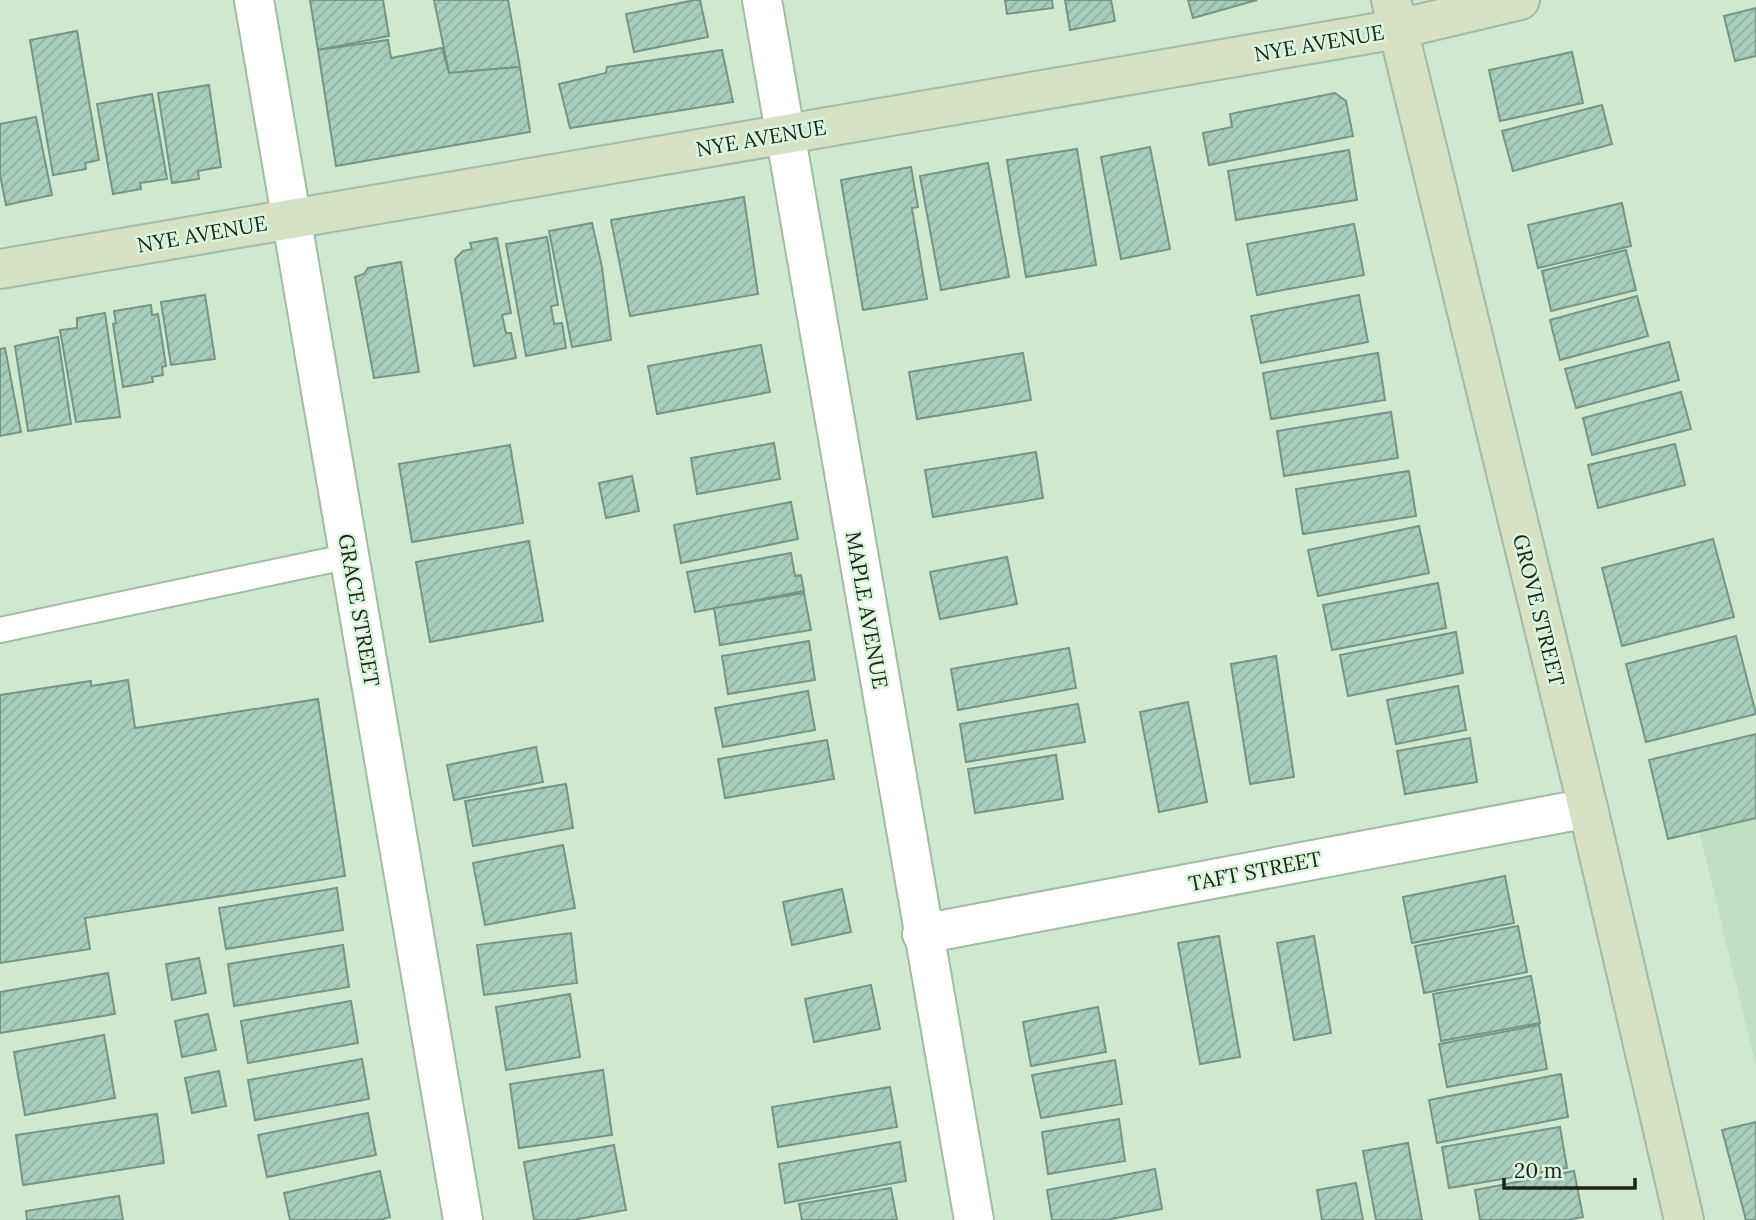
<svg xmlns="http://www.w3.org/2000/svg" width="1756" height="1220" viewBox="0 0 1756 1220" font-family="Lora,serif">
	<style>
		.built { fill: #bedfc1 }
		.building { fill: url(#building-hatch); stroke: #749688; stroke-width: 2 }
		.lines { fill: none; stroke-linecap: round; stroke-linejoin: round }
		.lane-casing { stroke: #a2bca4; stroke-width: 28 }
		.street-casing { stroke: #a2bca4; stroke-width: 42 }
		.secondary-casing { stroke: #a2bca4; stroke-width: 42 }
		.lane { stroke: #fff; stroke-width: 24 }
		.street { stroke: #fff; stroke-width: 38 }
		.secondary { stroke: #d7e2c5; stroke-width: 38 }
		.labels { text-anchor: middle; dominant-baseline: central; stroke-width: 5; stroke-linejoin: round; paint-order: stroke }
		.street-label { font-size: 21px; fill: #19231a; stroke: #dbf6dd }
	</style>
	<defs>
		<pattern id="building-hatch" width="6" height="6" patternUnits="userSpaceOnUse" patternTransform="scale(1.75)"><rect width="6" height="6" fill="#a9cdbd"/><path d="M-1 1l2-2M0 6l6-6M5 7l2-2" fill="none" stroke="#91b0a2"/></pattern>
	</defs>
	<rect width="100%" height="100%" fill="#cee9d0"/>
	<!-- built -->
	<path class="built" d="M1756,816V1065L1699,831Z"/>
	<!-- building -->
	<g class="building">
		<path d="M310,0H383L389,36L318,50Z"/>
		<path d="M434,0H508L520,67L449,73Z"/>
		<path d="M695,0H700L708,37L634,52L626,14Z"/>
		<path d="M1005,0H1052L1053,8L1007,14Z"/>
		<path d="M1065,0H1111L1115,21L1070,30Z"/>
		<path d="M1188,0H1257L1193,18Z"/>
		<path d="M1756,8V56L1735,61L1724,16Z"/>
		<path d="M77,31L99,160L85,163L86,169L53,175L30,40Z"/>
		<path d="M388,40L391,58L442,48L449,73L520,67L530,132L336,166L318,50Z"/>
		<path d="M722,50L733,102L570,128L559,84L606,73L607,67Z"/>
		<path d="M1572,52L1583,103L1500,121L1489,70Z"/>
		<path d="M209,85L221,167L198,171L199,179L172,183L158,93Z"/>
		<path d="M1335,93L1346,101L1353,136L1209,165L1203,133L1232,127L1230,114Z"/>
		<path d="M152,94L167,179L140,183L141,189L113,194L97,104Z"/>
		<path d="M1602,105L1612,144L1513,171L1502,131Z"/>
		<path d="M36,117L52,195L6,205L0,175V124Z"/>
		<path d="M1150,147L1170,249L1121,259L1101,157Z"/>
		<path d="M1077,149L1096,265L1026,277L1007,160Z"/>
		<path d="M1349,150L1357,200L1236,220L1228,171Z"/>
		<path d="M988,163L1009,277L941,290L920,176Z"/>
		<path d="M911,167L918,207L912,208L927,299L863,310L841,180Z"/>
		<path d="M744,197L758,294L630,316L611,220Z"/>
		<path d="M1622,203L1631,246L1538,268L1528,225Z"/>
		<path d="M592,223L602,267L611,340L572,347L549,231Z"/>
		<path d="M1354,224L1364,275L1257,295L1247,244Z"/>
		<path d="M547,237L558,305L551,306L554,324L562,323L566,348L526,356L506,244Z"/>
		<path d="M497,238L511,313L502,315L506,333H511L516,358L474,366L455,259L463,251L472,249L470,243Z"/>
		<path d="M1626,250L1636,290L1551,311L1542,271Z"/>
		<path d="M401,262L419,372L374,378L355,277L364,274L368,268Z"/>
		<path d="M205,295L215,359L171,365L161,302Z"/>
		<path d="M1359,295L1368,342L1261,363L1251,316Z"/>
		<path d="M1637,296L1648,336L1560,360L1550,320Z"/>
		<path d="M151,305L152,315L158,314L166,366L162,367L163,375L152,377L153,382L123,387L113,324L116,323L114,311Z"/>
		<path d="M105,313L120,417L76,422L60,330L77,328V318Z"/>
		<path d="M58,337L71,424L28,431L15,346Z"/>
		<path d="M1669,342L1679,380L1576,408L1565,369Z"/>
		<path d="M761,345L770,392L657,414L648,366Z"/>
		<path d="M5,348L21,432L0,436V349Z"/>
		<path d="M1023,353L1031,400L917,419L909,372Z"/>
		<path d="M1378,353L1385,400L1271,419L1263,373Z"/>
		<path d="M1681,392L1691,429L1592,455L1583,418Z"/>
		<path d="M1391,412L1398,458L1284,476L1277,431Z"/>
		<path d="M774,443L780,479L697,494L691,458Z"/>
		<path d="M1675,444L1685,485L1598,508L1588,465Z"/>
		<path d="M510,445L523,523L412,542L399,464Z"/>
		<path d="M1036,452L1043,498L933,517L925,470Z"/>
		<path d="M1409,471L1416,516L1303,534L1296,489Z"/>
		<path d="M632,476L639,511L606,518L599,483Z"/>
		<path d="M791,502L798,539L681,563L674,525Z"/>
		<path d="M1419,526L1429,573L1318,596L1308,550Z"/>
		<path d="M1713,539L1734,617L1622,646L1602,568Z"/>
		<path d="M529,541L543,621L430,642L416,562Z"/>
		<path d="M791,553L795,576L801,575L804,591L695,612L687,572Z"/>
		<path d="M1007,557L1017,604L940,619L930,572Z"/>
		<path d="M1438,583L1446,628L1332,650L1323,605Z"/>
		<path d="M804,593L811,630L720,645L714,608Z"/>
		<path d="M1456,632L1463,673L1348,696L1340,655Z"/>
		<path d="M1736,636L1756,714L1646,742L1626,664Z"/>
		<path d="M809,641L815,680L728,694L722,656Z"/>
		<path d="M1069,648L1076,688L958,710L951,669Z"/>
		<path d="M1276,656L1294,777L1250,784L1231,664Z"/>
		<path d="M128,680L135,728L318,699L345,876L85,918L90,949L0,963V695L91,681V686Z"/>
		<path d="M1458,686L1466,730L1396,744L1387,700Z"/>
		<path d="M808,691L815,730L723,747L715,708Z"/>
		<path d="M1188,702L1207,802L1159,812L1140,712Z"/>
		<path d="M1078,704L1085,742L966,762L960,724Z"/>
		<path d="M1756,734V818L1668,839L1649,760Z"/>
		<path d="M1470,738L1477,782L1405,794L1397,751Z"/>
		<path d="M827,740L834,779L725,798L718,759Z"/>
		<path d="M536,747L543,782L454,800L447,765Z"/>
		<path d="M1056,755L1063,799L975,813L968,769Z"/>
		<path d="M566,784L573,828L473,846L465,801Z"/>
		<path d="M563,845L575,908L485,925L473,863Z"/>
		<path d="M1505,876L1514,923L1412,943L1403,897Z"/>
		<path d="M337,888L343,930L226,949L219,908Z"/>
		<path d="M842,889L851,932L792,945L783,902Z"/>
		<path d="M1518,926L1527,972L1424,993L1415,946Z"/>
		<path d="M571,933L577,983L484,995L477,945Z"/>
		<path d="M1219,936L1240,1057L1200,1064L1178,943Z"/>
		<path d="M1314,936L1331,1033L1294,1040L1277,943Z"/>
		<path d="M343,945L349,987L234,1006L228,964Z"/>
		<path d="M199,958L206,993L172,1000L166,964Z"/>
		<path d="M108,973L115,1014L0,1033V992Z"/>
		<path d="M1531,976L1540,1023L1441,1041L1433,994Z"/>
		<path d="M871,985L880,1029L814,1042L805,999Z"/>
		<path d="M570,994L580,1057L506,1070L496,1007Z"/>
		<path d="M351,1001L358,1043L248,1063L241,1021Z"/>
		<path d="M1098,1007L1106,1052L1031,1066L1023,1022Z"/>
		<path d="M208,1014L216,1050L182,1057L175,1021Z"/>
		<path d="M1539,1025L1547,1069L1447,1087L1439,1044Z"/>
		<path d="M104,1035L115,1098L25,1115L14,1052Z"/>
		<path d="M362,1059L369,1099L255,1120L248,1080Z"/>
		<path d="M1115,1060L1122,1104L1041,1118L1032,1075Z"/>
		<path d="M603,1070L612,1135L519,1148L510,1084Z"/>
		<path d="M219,1071L226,1106L192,1113L185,1078Z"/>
		<path d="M1561,1074L1568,1117L1437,1143L1429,1100Z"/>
		<path d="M890,1087L897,1127L778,1147L772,1107Z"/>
		<path d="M368,1113L376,1155L267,1177L258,1135Z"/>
		<path d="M157,1114L164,1163L23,1185L16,1135Z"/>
		<path d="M1119,1119L1125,1161L1048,1174L1042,1132Z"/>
		<path d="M1756,1122V1220H1746L1722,1130Z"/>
		<path d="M1560,1127L1567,1168L1449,1188L1442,1147Z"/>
		<path d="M900,1142L906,1181L785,1203L779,1164Z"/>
		<path d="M1408,1143L1422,1220H1376L1363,1151Z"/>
		<path d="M614,1145L626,1210L573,1220H534L524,1162Z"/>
		<path d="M1155,1169L1162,1209L1106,1220H1052L1047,1190Z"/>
		<path d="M380,1171L390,1217L379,1220H290L284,1193Z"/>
		<path d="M1574,1171L1583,1217L1568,1220H1480L1475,1190Z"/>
		<path d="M1356,1183L1363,1220H1322L1317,1190Z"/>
		<path d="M891,1188L897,1220H802L799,1204Z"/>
		<path d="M119,1196L123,1220H27L26,1211Z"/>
	</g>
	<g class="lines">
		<!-- lane casing -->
		<g class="lane-casing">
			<path id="lane" d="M0,630L350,556"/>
		</g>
		<!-- street casing -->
		<g class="street-casing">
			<g id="street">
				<path d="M254,0L463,1220"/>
				<path d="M762,0L974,1220"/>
				<path d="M922,934L1588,808"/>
			</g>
		</g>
		<!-- secondary casing -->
		<g class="secondary-casing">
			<g id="secondary">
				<path d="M1391,0L1588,808L1684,1220"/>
				<path d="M0,269L1398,29L1520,0"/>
			</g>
		</g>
		<!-- lane -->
		<use href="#lane" class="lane"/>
		<!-- street -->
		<use href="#street" class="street"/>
		<!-- secondary -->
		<use href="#secondary" class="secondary"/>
	</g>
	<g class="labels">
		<!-- street labels -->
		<g class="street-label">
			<text transform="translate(1319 43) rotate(-10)">NYE AVENUE</text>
			<text transform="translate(761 138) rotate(-10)">NYE AVENUE</text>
			<text transform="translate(202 234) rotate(-10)">NYE AVENUE</text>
			<text transform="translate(359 610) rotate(80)">GRACE STREET</text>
			<text transform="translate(867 610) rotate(80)">MAPLE AVENUE</text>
			<text transform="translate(1539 610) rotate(76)">GROVE STREET</text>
			<text transform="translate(1255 871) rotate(-11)">TAFT STREET</text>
		</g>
	</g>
	<!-- scale -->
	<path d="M1504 1178v10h131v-10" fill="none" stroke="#19231a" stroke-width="3.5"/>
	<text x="1514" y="1178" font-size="21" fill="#19231a" stroke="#dbf6dd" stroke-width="5" paint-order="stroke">20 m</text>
</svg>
